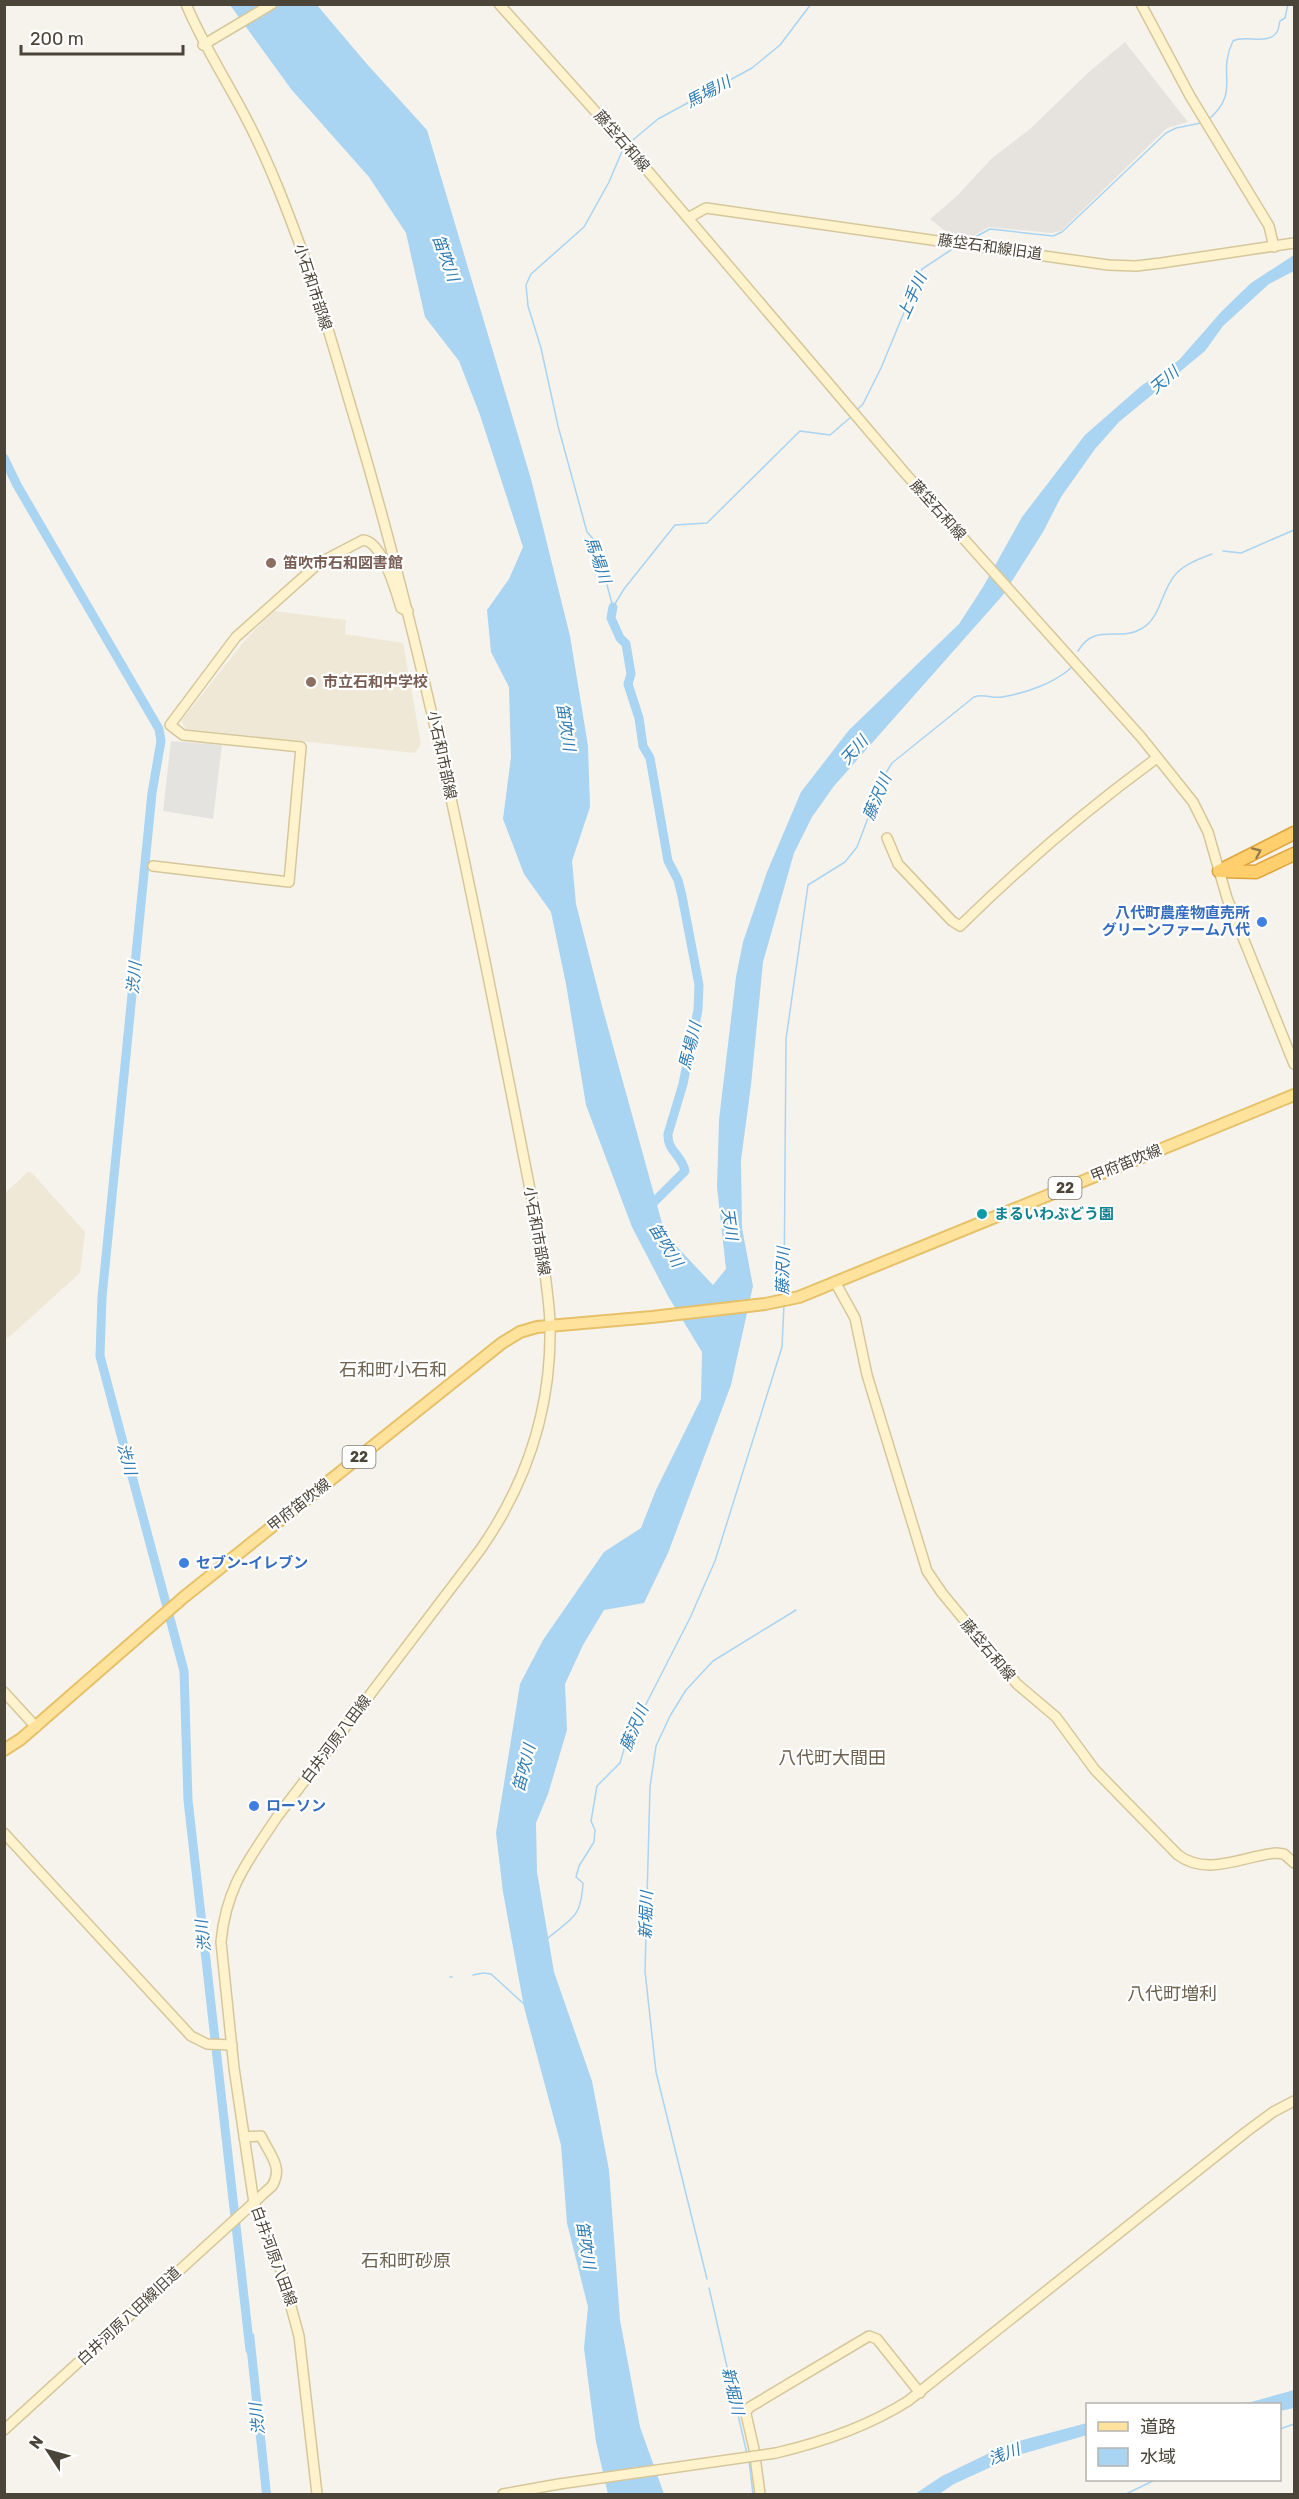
<svg xmlns="http://www.w3.org/2000/svg" width="1299" height="2499" viewBox="0 0 1299 2499" font-family="Rubik,'Noto Sans JP',sans-serif">
	<style>
		.industrial { fill: #e6e2dd }
		.education { fill: #efe8d6 }
		.parking { fill: #e5e3e0 }
		.water { fill: #a9d4f2 }
		.lines { fill: none; stroke-linecap: round; stroke-linejoin: round }
		.stream { stroke: #a9d4f2; stroke-width: 1.5 }
		.river { stroke: #a9d4f2; stroke-width: 9 }
		.secondary-casing { stroke: #d6c79b; stroke-width: 12 }
		.primary-casing { stroke: #e6c16a; stroke-width: 14 }
		.highway-casing { stroke: #e0a43c; stroke-width: 15 }
		.secondary { stroke: #fff3cd; stroke-width: 9 }
		.primary { stroke: #ffe39c; stroke-width: 10 }
		.highway { stroke: #ffcf6e; stroke-width: 12 }
		.secondary-bridge-casing { stroke: #d6c79b; stroke-width: 12; stroke-linecap: butt }
		.secondary-bridge { stroke: #fff3cd; stroke-width: 9 }
		.oneway { stroke: #937c4e }
		.education-dot { fill: #8d6e63; stroke: #fff; stroke-width: 2 }
		.shop-dot { fill: #3f7fe0; stroke: #fff; stroke-width: 2 }
		.culture-dot { fill: #0f9aa8; stroke: #fff; stroke-width: 2 }
		.labels { text-anchor: middle; dominant-baseline: central; stroke-width: 4.5; stroke-linejoin: round; paint-order: stroke }
		.shield { fill: #fff; stroke: #817c74; stroke-width: 1.5 }
		.shield-label { font-size: 14px; font-weight: bold; fill: #4b4439 }
		.street-label { font-size: 15px; fill: #4b4439; stroke: #fff }
		.education-label { font-size: 15px; font-weight: bold; fill: #785e54; stroke: #fff; text-anchor: start }
		.shop-label { font-size: 15px; font-weight: bold; fill: #366cbe; stroke: #fff; text-anchor: start }
		.culture-label { font-size: 15px; font-weight: bold; fill: #0d838f; stroke: #fff; text-anchor: start }
		.water-label { font-size: 16px; font-style: italic; fill: #2e7ab2; stroke: #fff }
		.quarter-label { font-size: 18px; fill: #6e6250; stroke: #fff }
	</style>
	<rect width="100%" height="100%" fill="#f6f3ec"/>
	<!-- industrial -->
	<path class="industrial" d="M1125,42L1188,122L1167,128L1061,231L1051,233L989,227L968,239L954,238L930,219L958,195L991,159L1030,129L1090,71Z"/>
	<!-- education -->
	<g class="education">
		<path d="M274,611L346,620L345,634L403,643L421,744L415,753L186,729L181,721L246,639Z"/>
		<path d="M28,1172H31L85,1232L80,1273L8,1338H5V1193Z"/>
	</g>
	<!-- parking -->
	<path class="parking" d="M171,741L222,745L213,819L163,811Z"/>
	<!-- water -->
	<g class="water">
		<path d="M230,5H317L366,63L427,130L531,479L570,636L588,746L590,807L572,861L576,904L602,1006L665,1234L713,1285L726,1269L717,1187L719,1120L736,977L743,942L767,872L801,792L849,730L959,624L983,587L1022,517L1085,435L1141,386L1179,360L1222,311L1251,283L1294,255V271L1269,284L1223,326L1205,351L1119,422L1095,449L1061,497L1043,532L1003,595L834,786L812,817L794,853L763,962L751,1085L741,1160L742,1228L753,1286L731,1385L668,1553L644,1603L604,1610L583,1645L565,1684L567,1730L548,1794L536,1823L537,1872L554,1972L592,2081L609,2170L620,2320L640,2427L664,2494H608L596,2442L584,2348L588,2307L567,2223L561,2145L524,2007L503,1892L496,1833L520,1684L543,1640L604,1552L641,1528L656,1490L701,1399L702,1352L668,1296L632,1227L586,1105L566,984L551,912L524,874L503,819L511,757L509,687L491,652L487,610L509,579L523,547L480,415L459,361L425,317L406,233L369,177L291,89Z"/>
		<path d="M254,2333L271,2494H262L246,2343Z"/>
		<path d="M1294,2390V2408L1280,2411V2404H1232L1251,2402Z"/>
		<path d="M1087,2423V2435L1015,2456L954,2484L939,2494H915L942,2476L1008,2444Z"/>
	</g>
	<g class="lines">
		<!-- stream -->
		<g class="stream">
			<path d="M1208,120C1242,91 1216,75 1233,41C1245,34 1270,47 1278,30C1279,27 1279,24 1280,21L1285,18L1288,4"/>
			<path d="M628,144L658,119L752,68L780,45L811,4"/>
			<path d="M966,242L990,229L1053,236L1062,232L1166,133L1176,128L1201,123"/>
			<path d="M856,411L863,404L881,368L922,269L954,248"/>
			<path d="M1223,551L1241,553L1294,530"/>
			<path d="M613,607L624,589L675,525L707,523L800,431L830,435L851,417"/>
			<path d="M613,607L595,541L587,532L558,426L541,348L528,306L526,285L531,274L584,227L609,182L623,149"/>
			<path d="M1078,651C1095,622 1119,642 1141,629C1161,618 1161,591 1175,575C1184,564 1199,559 1212,554"/>
			<path d="M784,1296L786,1039L808,885L845,862L857,847L884,776L892,763L974,697C984,693 992,699 1002,697C1026,693 1055,683 1072,667"/>
			<path d="M548,1938C573,1917 581,1918 583,1883L576,1877L579,1866L594,1842L595,1830L591,1821L597,1786L620,1763L630,1729L642,1712L690,1618L715,1561L782,1347L784,1304"/>
			<path d="M473,1975L483,1973L491,1974L525,2005"/>
			<path d="M450,1977H452"/>
			<path d="M707,2279L656,2072L645,1971L650,1787L656,1746L670,1716L686,1690L713,1661L796,1610"/>
			<path d="M709,2288L747,2454"/>
			<path d="M1280,2429L1294,2424"/>
			<path d="M749,2461L753,2494"/>
			<path d="M1126,2494L1155,2480"/>
		</g>
		<!-- river -->
		<g class="river">
			<path d="M4,458L17,485L159,729L161,741L152,793L102,1297L100,1356L184,1671L188,1800L250,2350"/>
			<path d="M613,607L611,618L620,638L626,644L631,674L628,684L639,718L643,746L650,758L668,861L678,880L682,896L699,985L698,1010L683,1084L668,1134C667,1151 682,1155 685,1171L649,1207"/>
		</g>
		<!-- secondary casing -->
		<g class="secondary-casing">
			<g id="secondary">
				<path d="M186,4C203,45 227,81 247,120C270,164 288,212 305,259C325,314 340,371 357,427C437,697 488,975 542,1251C545,1275 549,1299 550,1323C552,1406 527,1483 480,1550L277,1817C248,1861 226,1887 221,1942L234,2068L254,2203L281,2270L299,2336L317,2494"/>
				<path d="M499,4L630,150L904,472L1141,737L1193,802L1208,832L1227,898L1294,1064"/>
				<path d="M1141,4L1190,96L1269,226L1274,247"/>
				<path d="M203,45L272,4"/>
				<path d="M688,218L706,208L1108,265L1136,266L1161,263L1294,243"/>
				<path d="M887,838L898,864L952,921L960,926C1022,865 1087,809 1157,758"/>
				<path d="M153,866L289,882L301,747L183,735L170,725L236,637L319,563L363,540C382,541 396,591 401,608L408,611"/>
				<path d="M835,1282L855,1318L867,1375L927,1571L942,1593L1017,1684L1056,1717L1095,1770L1178,1855C1208,1877 1243,1856 1276,1853L1284,1854L1294,1863"/>
				<path d="M4,1692L36,1727"/>
				<path d="M4,1833L191,2036L207,2044L232,2045"/>
				<path d="M4,2430L272,2186C284,2167 269,2154 261,2136L244,2137"/>
				<path d="M776,2453C823,2442 867,2427 908,2401L1246,2132L1273,2112L1294,2101"/>
				<path d="M503,2494L559,2484"/>
				<path d="M760,2494L754,2449L746,2414L747,2410L750,2407L869,2336L877,2339L920,2393"/>
			</g>
		</g>
		<!-- primary casing -->
		<g class="primary-casing">
			<path id="primary" d="M4,1750L21,1739L184,1597L502,1343L520,1332L537,1327L652,1317L765,1304L799,1297L1294,1095"/>
		</g>
		<!-- highway casing -->
		<g class="highway-casing">
			<g id="highway">
				<path d="M1219,871L1294,833"/>
				<path d="M1222,871L1256,872L1294,854"/>
			</g>
		</g>
		<!-- secondary -->
		<use href="#secondary" class="secondary"/>
		<!-- primary -->
		<use href="#primary" class="primary"/>
		<!-- highway -->
		<use href="#highway" class="highway"/>
		<!-- secondary-bridge casing -->
		<g class="secondary-bridge-casing">
			<path id="secondary-bridge" d="M559,2484L776,2453"/>
		</g>
		<!-- secondary-bridge -->
		<use href="#secondary-bridge" class="secondary-bridge"/>
	</g>
	<!-- one-way arrows -->
	<defs><path id="oneway-chevron" d="M-2-3.5L2.5 0L-2 3.5" fill="none" stroke-width="1.6" stroke-linecap="round" stroke-linejoin="round" transform="scale(1.5)"/></defs>
	<use class="oneway" href="#oneway-chevron" transform="translate(1257 852) rotate(-24)"/>
	<!-- markers -->
	<g class="education-dot">
		<circle cx="271" cy="563" r="6"/>
		<circle cx="311" cy="682" r="6"/>
	</g>
	<g class="shop-dot">
		<circle cx="1262" cy="922" r="6"/>
		<circle cx="184" cy="1563" r="6"/>
		<circle cx="254" cy="1806" r="6"/>
	</g>
	<circle class="culture-dot" cx="982" cy="1214" r="6"/>
	<g class="labels">
		<!-- shield labels -->
		<g class="shield">
			<rect x="1048.5" y="1177" width="33" height="22" rx="4.5"/>
			<rect x="342.5" y="1446" width="33" height="22" rx="4.5"/>
		</g>
		<g class="shield-label">
			<text x="1065" y="1188">22</text>
			<text x="359" y="1457">22</text>
		</g>
		<!-- street labels -->
		<g class="street-label">
			<text transform="translate(622 141) rotate(49)">藤垈石和線</text>
			<text transform="translate(990 247) rotate(8)">藤垈石和線旧道</text>
			<text transform="translate(313 287) rotate(72)">小石和市部線</text>
			<text transform="translate(938 510) rotate(48)">藤垈石和線</text>
			<text transform="translate(442 755) rotate(78)">小石和市部線</text>
			<text transform="translate(1126 1163) rotate(-22)">甲府笛吹線</text>
			<text transform="translate(537 1231) rotate(80)">小石和市部線</text>
			<text transform="translate(299 1505) rotate(-38)">甲府笛吹線</text>
			<text transform="translate(988 1650) rotate(50)">藤垈石和線</text>
			<text transform="translate(336 1739) rotate(-53)">白井河原八田線</text>
			<text transform="translate(274 2256) rotate(70)">白井河原八田線</text>
			<text transform="translate(129 2316) rotate(-43)">白井河原八田線旧道</text>
		</g>
		<!-- education labels -->
		<g class="education-label">
			<text x="283" y="563">笛吹市石和図書館</text>
			<text x="323" y="682">市立石和中学校</text>
		</g>
		<!-- shop labels -->
		<g class="shop-label">
			<text x="1250" y="913" text-anchor="end">八代町農産物直売所<tspan x="1250" dy="17">グリーンファーム八代</tspan></text>
			<text x="196" y="1563">セブン-イレブン</text>
			<text x="266" y="1806">ローソン</text>
		</g>
		<!-- culture labels -->
		<g class="culture-label">
			<text x="994" y="1214">まるいわぶどう園</text>
		</g>
		<!-- water labels -->
		<g class="water-label">
			<text transform="translate(708 92) rotate(-28)">馬場川</text>
			<text transform="translate(446 258) rotate(70)">笛吹川</text>
			<text transform="translate(912 296) rotate(-66)">上手川</text>
			<text transform="translate(1164 380) rotate(-40)">天川</text>
			<text transform="translate(598 560) rotate(71)">馬場川</text>
			<text transform="translate(566 727) rotate(81)">笛吹川</text>
			<text transform="translate(854 750) rotate(-48)">天川</text>
			<text transform="translate(877 797) rotate(-67)">藤沢川</text>
			<text transform="translate(134 978) rotate(-85)">渋川</text>
			<text transform="translate(690 1046) rotate(-76)">馬場川</text>
			<text transform="translate(730 1224) rotate(82)">天川</text>
			<text transform="translate(666 1245) rotate(58)">笛吹川</text>
			<text transform="translate(783 1271) rotate(-89)">藤沢川</text>
			<text transform="translate(127 1459) rotate(75)">渋川</text>
			<text transform="translate(634 1728) rotate(-67)">藤沢川</text>
			<text transform="translate(524 1768) rotate(-76)">笛吹川</text>
			<text transform="translate(646 1915) rotate(-88)">新堀川</text>
			<text transform="translate(203 1936) rotate(-96)">渋川</text>
			<text transform="translate(586 2245) rotate(81)">笛吹川</text>
			<text transform="translate(733 2391) rotate(77)">新堀川</text>
			<text transform="translate(257 2419) rotate(-96)">渋川</text>
			<text transform="translate(1004 2454) rotate(-20)">浅川</text>
		</g>
		<!-- quarter labels -->
		<g class="quarter-label">
			<text x="393" y="1370">石和町小石和</text>
			<text x="832" y="1758">八代町大間田</text>
			<text x="1172" y="1994">八代町増利</text>
			<text x="406" y="2261">石和町砂原</text>
		</g>
	</g>
	<!-- border -->
	<rect width="1299" height="2499" fill="none" stroke="#4b4439" stroke-width="12"/>
	<!-- legend -->
	<rect x="1086" y="2403" width="195" height="78" fill="#ffffff" stroke="#b7b4b0" stroke-width="1.5"/>
	<rect x="1098" y="2422" width="30" height="9" fill="#ffe39c" stroke="#b7b4b0" stroke-width="1.5"/>
	<text x="1140" y="2433" font-size="18" fill="#4b4439">道路</text>
	<rect x="1098" y="2448" width="30" height="18" fill="#a9d4f2" stroke="#b7b4b0" stroke-width="1.5"/>
	<text x="1140" y="2463" font-size="18" fill="#4b4439">水域</text>
	<!-- north arrow -->
	<g transform="translate(48 2451) rotate(306)" stroke="#ffffff" stroke-width="4.5" paint-order="stroke">
	<path d="M0-4.5L10 22L0 15L-10 22Z" fill="#4b4439"/>
	<text y="-9" font-size="16" font-weight="bold" text-anchor="middle" fill="#4b4439">N</text>
	</g>
	<!-- scale -->
	<path d="M21 45v9h162v-9" fill="none" stroke="#4b4439" stroke-width="3"/>
	<text x="30" y="45" font-size="18" fill="#4b4439" stroke="#ffffff" stroke-width="4.5" paint-order="stroke">200 m</text>
</svg>
